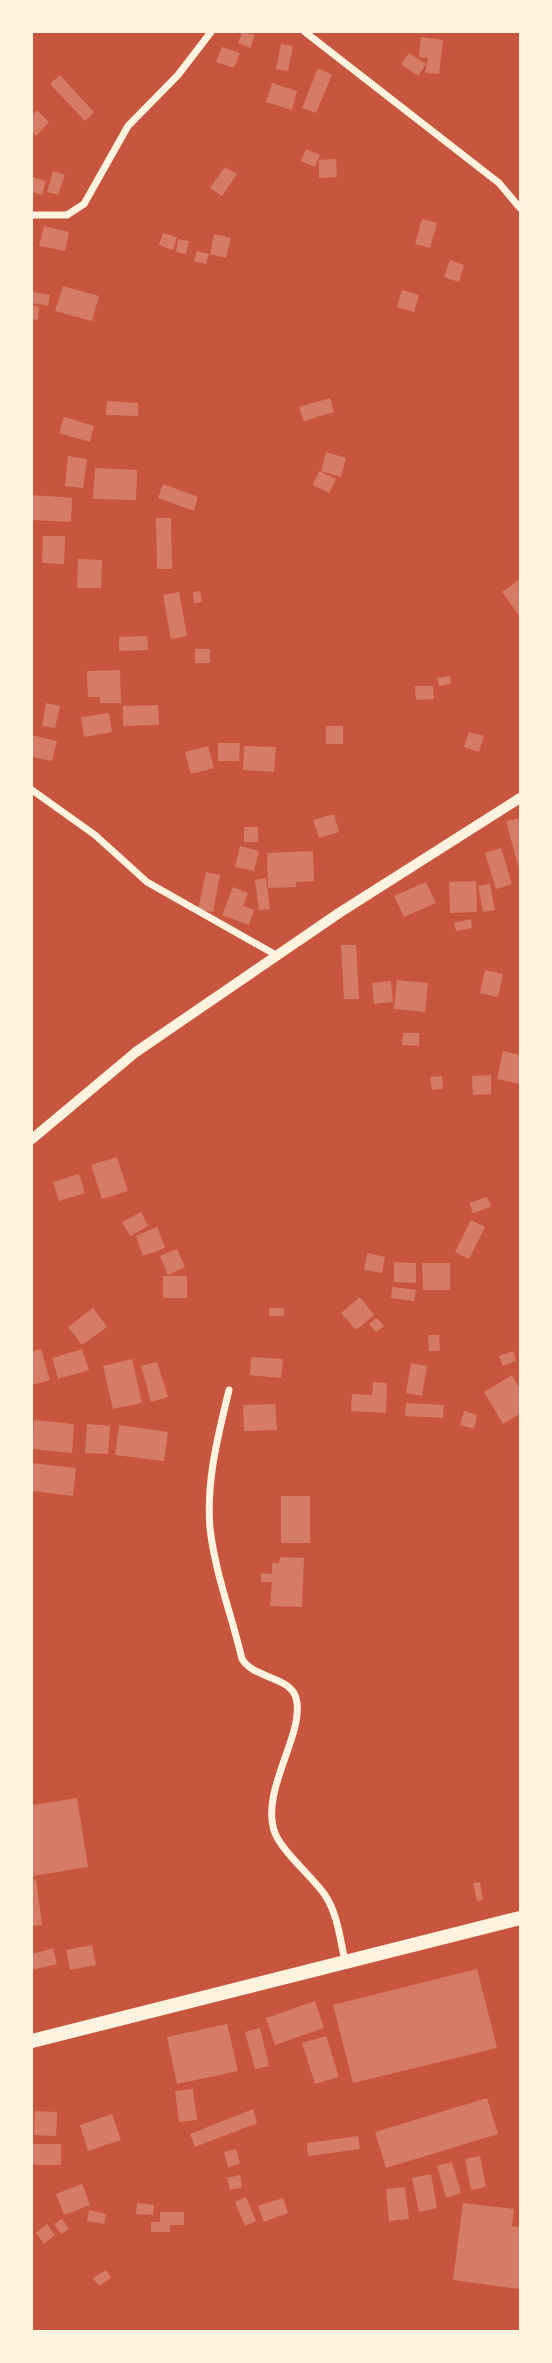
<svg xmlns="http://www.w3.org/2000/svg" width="552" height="2363" viewBox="0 0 552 2363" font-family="'IBM Plex Sans',sans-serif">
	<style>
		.building { fill: #d67c66 }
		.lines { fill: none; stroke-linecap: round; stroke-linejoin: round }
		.minor { stroke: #fff3e0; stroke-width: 7 }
		.tertiary { stroke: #fff3e0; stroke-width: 10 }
		.primary { stroke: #fff3e0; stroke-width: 14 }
	</style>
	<rect width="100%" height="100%" fill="#c8553d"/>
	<!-- building -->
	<g class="building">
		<path d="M242,32L255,35L250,48L238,43Z"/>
		<path d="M421,37L443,40L439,74L425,73L428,58L419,57Z"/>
		<path d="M281,44L293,46L288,71L276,69Z"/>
		<path d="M222,47L240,53L234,68L216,62Z"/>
		<path d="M409,53L426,64L418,76L401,64Z"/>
		<path d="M318,68L332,75L316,113L302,108Z"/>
		<path d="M60,75L94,112L85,121L50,84Z"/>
		<path d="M272,83L297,91L292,110L266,102Z"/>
		<path d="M37,110L49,122L36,136L32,132V116Z"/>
		<path d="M306,149L320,155L315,167L301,161Z"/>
		<path d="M336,159L337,177L319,178V160Z"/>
		<path d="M225,167L237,174L222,196L210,188Z"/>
		<path d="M53,171L65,175L58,195L47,192Z"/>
		<path d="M32,177L46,181L42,195L32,192Z"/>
		<path d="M422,219L437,223L430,248L415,244Z"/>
		<path d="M44,226L69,232L65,251L39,246Z"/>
		<path d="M163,233L177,237L173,250L159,245Z"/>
		<path d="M214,234L231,238L226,258L210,254Z"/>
		<path d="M178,239L189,241L186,254L176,252Z"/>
		<path d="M197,251L209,254L206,264L194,261Z"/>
		<path d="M450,260L464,265L459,282L444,277Z"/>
		<path d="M63,286L99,296L92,321L55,311Z"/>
		<path d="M402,290L419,295L414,312L397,307Z"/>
		<path d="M33,292L50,295L48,306L32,303Z"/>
		<path d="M32,305L39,307L38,320L32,319Z"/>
		<path d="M330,398L334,412L304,421L299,407Z"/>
		<path d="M107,401L138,403V416L106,415Z"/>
		<path d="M64,417L94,426L90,442L59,433Z"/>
		<path d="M326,452L346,458L341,477L321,471Z"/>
		<path d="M68,456L87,459L83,488L65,486Z"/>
		<path d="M95,468L137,470L136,500L93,499Z"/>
		<path d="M319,471L336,479L329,493L313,485Z"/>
		<path d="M163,484L198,497L194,511L158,498Z"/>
		<path d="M32,495L72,498L71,522L32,520Z"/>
		<path d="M156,518H171L172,569H157Z"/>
		<path d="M43,536H65L64,564L42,563Z"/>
		<path d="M78,559L102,560L101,588H77Z"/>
		<path d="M520,579V617L502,592Z"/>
		<path d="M200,591L202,602L194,603L193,592Z"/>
		<path d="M179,592L187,636L171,639L163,595Z"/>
		<path d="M147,636L148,650L119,651V637Z"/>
		<rect x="195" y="649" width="15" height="14"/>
		<path d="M120,670L121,703H100V697H88L87,671Z"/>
		<path d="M450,676L451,684L439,686L437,678Z"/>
		<path d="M415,686H433L434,699L416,700Z"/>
		<path d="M46,703L60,706L55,728L42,726Z"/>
		<path d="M158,705L159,725L123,726V706Z"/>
		<path d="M109,713L112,732L84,737L81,717Z"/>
		<rect x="326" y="726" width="17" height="18"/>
		<path d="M469,732L484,736L479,752L464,747Z"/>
		<path d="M32,735L57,741L52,761L32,757Z"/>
		<path d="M218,743H240L239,761H218Z"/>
		<path d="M208,746L214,768L191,774L185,752Z"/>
		<path d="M244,746L276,747L274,772L243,770Z"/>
		<path d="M334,814L339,832L319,838L313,820Z"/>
		<path d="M520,818V873L506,821Z"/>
		<rect x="244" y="827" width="14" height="15"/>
		<path d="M240,846L259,851L254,871L235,867Z"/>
		<path d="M501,848L512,884L496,889L485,853Z"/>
		<path d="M313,851L314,881L296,882V887L268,888L267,853Z"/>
		<path d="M206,872L220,875L213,912L198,910Z"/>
		<path d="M266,878L270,909L259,910L255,880Z"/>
		<path d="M476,881L477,912L450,913L449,882Z"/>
		<path d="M426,882L436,903L404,917L394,896Z"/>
		<path d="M490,884L495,910L483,912L478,886Z"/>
		<path d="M233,887L248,893L243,906L254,910L249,925L222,915Z"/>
		<path d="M471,919L472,928L456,931L454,923Z"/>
		<path d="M341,945H356L359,999H344Z"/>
		<path d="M485,970L503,974L498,997L480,993Z"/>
		<path d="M397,980L428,983L425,1012L394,1009Z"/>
		<path d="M391,981L393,1002L374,1004L372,983Z"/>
		<path d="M403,1033H419V1046L402,1045Z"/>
		<path d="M503,1051L520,1055V1084L497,1079Z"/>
		<path d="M491,1075V1094L473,1095L472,1076Z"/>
		<path d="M442,1076L443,1089L432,1090L430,1077Z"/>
		<path d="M117,1157L128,1191L102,1199L91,1165Z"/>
		<path d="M79,1174L85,1193L59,1201L53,1182Z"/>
		<path d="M487,1197L491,1207L473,1213L469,1203Z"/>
		<path d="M141,1212L148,1226L130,1236L122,1222Z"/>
		<path d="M471,1220L485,1227L469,1259L455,1252Z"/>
		<path d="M157,1227L165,1248L143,1256L136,1236Z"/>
		<path d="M177,1249L185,1267L168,1275L160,1256Z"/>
		<path d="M367,1253L385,1257L382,1273L364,1270Z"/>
		<path d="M394,1262L416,1263V1283L394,1282Z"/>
		<path d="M422,1263H450V1290H423Z"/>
		<rect x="163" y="1276" width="24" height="22"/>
		<path d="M392,1287L416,1290L414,1301L391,1298Z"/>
		<path d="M360,1297L374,1315L356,1330L341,1313Z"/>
		<path d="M93,1308L107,1327L82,1345L68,1327Z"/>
		<rect x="269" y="1308" width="15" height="8"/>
		<path d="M377,1318L384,1326L376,1332L369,1324Z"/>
		<path d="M428,1335H439L440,1351H429Z"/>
		<path d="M41,1349L50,1380L32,1385V1351Z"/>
		<path d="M82,1349L89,1370L58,1379L52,1358Z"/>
		<path d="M513,1351L516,1361L503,1366L499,1356Z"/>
		<path d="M251,1357L283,1359L281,1378L250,1375Z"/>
		<path d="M132,1359L142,1403L113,1409L103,1366Z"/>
		<path d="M157,1362L168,1397L151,1402L141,1366Z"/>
		<path d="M411,1363L427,1366L422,1396L406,1393Z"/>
		<path d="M512,1375L520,1389V1414L503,1424L484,1392Z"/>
		<path d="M373,1382L387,1383L386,1413L351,1411L352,1394L372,1395Z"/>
		<path d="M406,1403L444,1405L443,1418L405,1416Z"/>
		<path d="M275,1404L277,1430L244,1431L243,1405Z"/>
		<path d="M464,1411L477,1415L474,1429L460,1425Z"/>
		<path d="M34,1420L74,1424L72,1453L32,1449Z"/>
		<path d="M87,1424L110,1426L108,1454L85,1453Z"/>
		<path d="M119,1425L168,1432L164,1461L115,1455Z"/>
		<path d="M32,1463L76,1468L73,1496L32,1491Z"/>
		<rect x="281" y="1496" width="29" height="47"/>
		<path d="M280,1557L304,1558L302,1607L270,1606L272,1582H261V1573L272,1574V1563H279Z"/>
		<path d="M77,1798L88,1867L32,1876V1805Z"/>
		<path d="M36,1879L42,1925L32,1926V1880Z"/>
		<path d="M480,1882L483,1900L477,1901L473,1883Z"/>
		<path d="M92,1945L96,1965L70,1970L66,1950Z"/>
		<path d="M53,1948L57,1964L32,1970V1954Z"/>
		<path d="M477,1969L497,2048L353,2083L333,2005Z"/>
		<path d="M315,2001L324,2028L275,2045L266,2018Z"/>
		<path d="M227,2024L238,2071L177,2084L167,2037Z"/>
		<path d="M260,2028L269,2066L255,2069L245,2032Z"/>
		<path d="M326,2036L339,2077L315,2084L302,2043Z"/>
		<path d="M193,2089L197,2120L179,2122L175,2091Z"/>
		<path d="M487,2098L498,2134L386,2168L375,2132Z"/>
		<path d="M253,2109L257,2123L195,2147L190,2134Z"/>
		<path d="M35,2111L57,2112L56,2136L34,2135Z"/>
		<path d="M112,2114L121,2140L88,2151L80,2125Z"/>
		<path d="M358,2136L360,2149L308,2156L307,2143Z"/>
		<rect x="32" y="2144" width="29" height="21"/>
		<path d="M236,2149L240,2164L228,2167L224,2152Z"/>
		<path d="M480,2156L486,2187L471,2190L465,2159Z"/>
		<path d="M452,2162L461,2193L446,2198L437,2166Z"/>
		<path d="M431,2174L437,2208L419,2212L412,2178Z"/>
		<path d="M240,2175L242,2187L230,2190L227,2178Z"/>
		<path d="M82,2184L90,2205L64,2215L56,2194Z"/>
		<path d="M405,2187L409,2219L389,2221L386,2189Z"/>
		<path d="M246,2197L256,2221L245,2226L235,2202Z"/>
		<path d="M283,2198L288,2213L264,2222L258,2206Z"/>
		<path d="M137,2203L154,2205L153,2215L136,2214Z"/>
		<path d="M463,2203L514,2209L512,2226L520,2227V2289L453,2280Z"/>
		<path d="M89,2210L106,2214L104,2224L87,2221Z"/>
		<path d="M160,2212H184V2225H170V2232H151V2222H160Z"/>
		<path d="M62,2219L69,2229L61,2234L54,2224Z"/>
		<path d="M47,2224L55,2235L44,2244L36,2233Z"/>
		<path d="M106,2270L111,2278L99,2286L93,2278Z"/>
	</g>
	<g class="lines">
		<!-- minor -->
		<g class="minor">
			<path d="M305,32L499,183L520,208"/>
			<path d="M32,215H67L84,204L128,126L178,75L211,32"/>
			<path d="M32,790L95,835L147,882L276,955"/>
			<path d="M229,1390C218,1436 206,1481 210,1528C215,1573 232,1616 242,1659C254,1679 290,1676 296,1698C306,1733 259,1791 275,1833C283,1853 312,1876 325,1895C338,1915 340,1939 345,1961"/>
		</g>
		<!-- tertiary -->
		<path class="tertiary" d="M32,1139L136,1052L339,913L520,798"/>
		<!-- primary -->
		<path class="primary" d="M32,2041L520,1918"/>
	</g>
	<!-- border -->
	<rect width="552" height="2363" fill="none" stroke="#fff3e0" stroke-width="66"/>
</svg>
